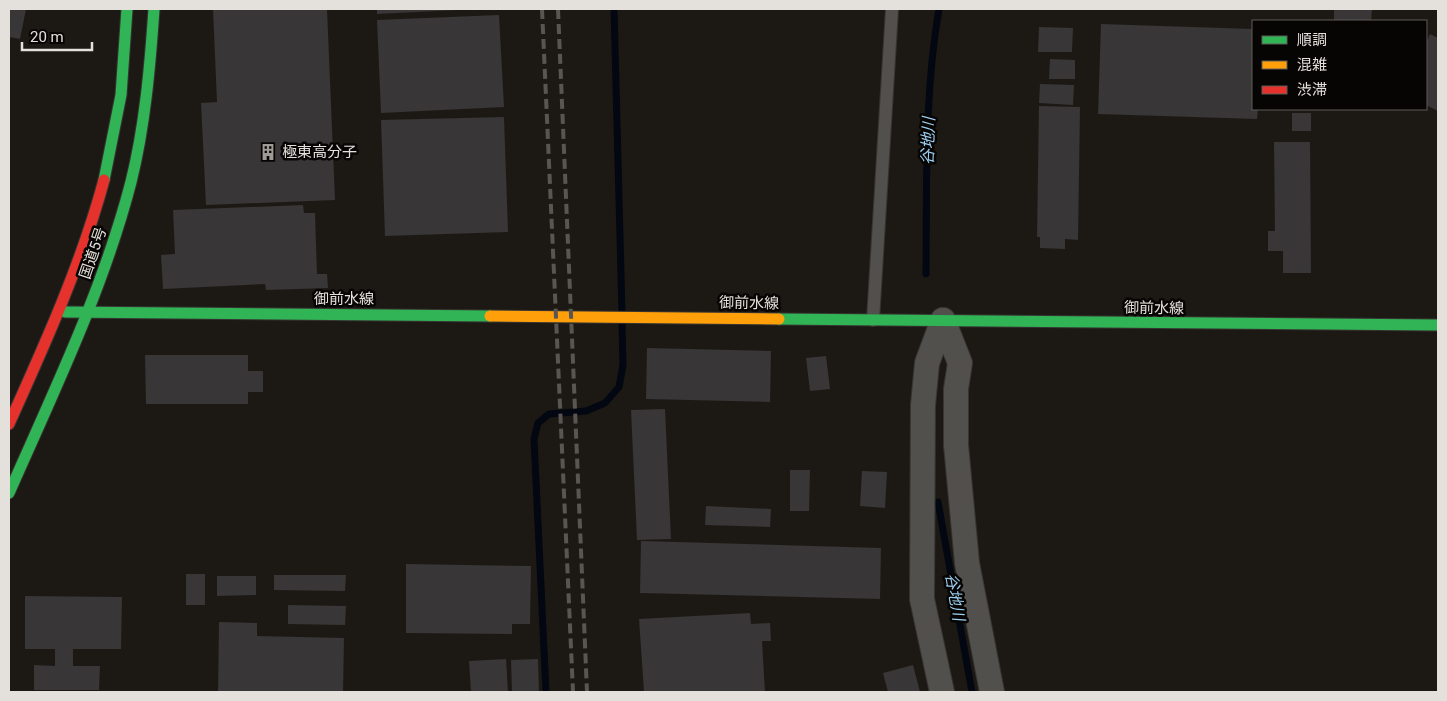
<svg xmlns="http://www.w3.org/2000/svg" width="1447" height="701" viewBox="0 0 1447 701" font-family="Roboto,'Noto Sans JP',sans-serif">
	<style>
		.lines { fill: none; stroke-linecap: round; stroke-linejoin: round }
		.stream { stroke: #030711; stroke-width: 7 }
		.building { fill: #383636 }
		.lane-casing { stroke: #373532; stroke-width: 14 }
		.street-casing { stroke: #373532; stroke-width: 26 }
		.fast-casing { stroke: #373532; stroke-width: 13 }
		.slow-casing { stroke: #373532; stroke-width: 13 }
		.jam-casing { stroke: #373532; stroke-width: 13 }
		.lane { stroke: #52504c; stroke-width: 12 }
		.street { stroke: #52504c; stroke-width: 24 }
		.fast { stroke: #30b455; stroke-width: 11 }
		.slow { stroke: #ff9f0a; stroke-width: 11 }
		.jam { stroke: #e5322d; stroke-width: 11 }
		.rail { stroke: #585552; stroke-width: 4; stroke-dasharray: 10 5; stroke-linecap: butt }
		.labels { text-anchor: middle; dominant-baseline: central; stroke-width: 5; stroke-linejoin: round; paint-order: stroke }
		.poi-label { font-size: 15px; fill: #e4e0db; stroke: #070503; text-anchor: start }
		.street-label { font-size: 15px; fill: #e4e0db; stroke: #070503 }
		.water-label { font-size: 16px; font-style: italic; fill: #9cd0f2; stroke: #070503 }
	</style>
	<rect width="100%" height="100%" fill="#1c1915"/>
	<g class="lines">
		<!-- stream -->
		<g class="stream">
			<path d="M614,9L622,313"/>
			<path d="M926,274C927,186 924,96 939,9"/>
			<path d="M938,502L972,692"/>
			<path d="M546,692L534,439L538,423L549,414L586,411L605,403L619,387L623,365L622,323"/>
		</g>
	</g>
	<!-- building -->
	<g class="building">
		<path d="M9,9H26L20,39L9,37Z"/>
		<path d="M213,9H327L335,200L206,205L201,103L217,102Z"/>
		<path d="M377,9H457V10L377,14Z"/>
		<path d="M1334,9H1372L1371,21H1334Z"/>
		<path d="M499,15L504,107L381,113L377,20Z"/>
		<path d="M1101,24L1253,29V109H1258L1257,119L1098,114Z"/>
		<path d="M1039,27L1073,28L1072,52H1038Z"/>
		<path d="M1430,34L1438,38V111L1426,105V43Z"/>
		<path d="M1050,59L1075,60V79H1049Z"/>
		<path d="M1040,84L1074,85L1073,105L1039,103Z"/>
		<path d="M1039,106L1080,107L1078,240L1065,239V249L1040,248V237H1037Z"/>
		<rect x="1292" y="113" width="19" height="18"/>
		<path d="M504,117L508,232L385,236L381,120Z"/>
		<path d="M1274,142H1310L1311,273H1283V251H1268V231H1275Z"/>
		<path d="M303,205L304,213H315L317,274H327L328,288L266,290L265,284L163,289L161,255L175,254L173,210Z"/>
		<path d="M647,348L771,351L770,402L646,399Z"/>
		<path d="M145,355H248V371H263V392H248V404H146Z"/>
		<path d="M826,356L830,389L810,391L806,358Z"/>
		<path d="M665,409L671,539L637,540L631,410Z"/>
		<path d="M790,470H810L809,511H790Z"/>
		<path d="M862,471L887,472L885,508L860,506Z"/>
		<path d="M706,506L771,509L770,527L705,525Z"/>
		<path d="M641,541L881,548L880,599L640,593Z"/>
		<path d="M406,564L531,566L530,624H512V634L406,633Z"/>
		<rect x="186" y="574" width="19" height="31"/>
		<path d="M274,575H346L345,591L274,590Z"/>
		<path d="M217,576H256V595L217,596Z"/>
		<path d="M25,596L122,597L121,649H73V666H100L99,690H34V665L55,666V649H25Z"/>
		<path d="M288,605L346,606L345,625L288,624Z"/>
		<path d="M750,613L751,624L770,623L771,641H762L765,692H644L639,619Z"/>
		<path d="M219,622L257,623V636L344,638L343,692H218Z"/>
		<path d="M506,659L508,692H471L469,661Z"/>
		<path d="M538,659L539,692H512L511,660Z"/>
		<path d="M913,665L920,692H888L883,673Z"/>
	</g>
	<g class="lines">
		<!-- lane casing -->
		<g class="lane-casing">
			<path id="lane" d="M873,320L892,9"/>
		</g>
		<!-- street casing -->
		<g class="street-casing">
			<g id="street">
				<path d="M943,320L960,363L956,389V445L967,563L992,692"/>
				<path d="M942,692L922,599L923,405L927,363L943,320"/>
			</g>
		</g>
		<!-- fast casing -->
		<g class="fast-casing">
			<g id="fast">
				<path d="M104,180L121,95L127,9"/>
				<path d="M65,312L490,316"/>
				<path d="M779,319L1438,325"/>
				<path d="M9,493C54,391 103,290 131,182C145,126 150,67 154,9"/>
			</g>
		</g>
		<!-- slow casing -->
		<g class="slow-casing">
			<path id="slow" d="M490,316L779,319"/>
		</g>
		<!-- jam casing -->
		<g class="jam-casing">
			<path id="jam" d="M9,424C45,344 81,265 104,180"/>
		</g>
		<!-- lane -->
		<use href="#lane" class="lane"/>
		<!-- street -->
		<use href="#street" class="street"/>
		<!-- fast -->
		<use href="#fast" class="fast"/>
		<!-- slow -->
		<use href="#slow" class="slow"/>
		<!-- jam -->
		<use href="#jam" class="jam"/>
		<!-- rail -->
		<g class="rail">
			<path d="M542,9L573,692"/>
			<path d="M558,9L587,692"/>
		</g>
	</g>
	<!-- icons -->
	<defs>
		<g id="building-bare" transform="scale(1.35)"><path d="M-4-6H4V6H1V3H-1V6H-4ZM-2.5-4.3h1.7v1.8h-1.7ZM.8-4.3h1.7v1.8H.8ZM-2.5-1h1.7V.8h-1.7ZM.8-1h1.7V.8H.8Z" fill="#9e9a96" stroke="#070503" stroke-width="2.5" paint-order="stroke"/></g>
	</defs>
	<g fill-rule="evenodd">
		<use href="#building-bare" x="268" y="152"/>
	</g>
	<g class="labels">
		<!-- poi labels -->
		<g class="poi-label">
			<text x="282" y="152">極東高分子</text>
		</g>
		<!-- street labels -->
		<g class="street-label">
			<text transform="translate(93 253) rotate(-71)">国道5号</text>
			<text x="344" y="299">御前水線</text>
			<text transform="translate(749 303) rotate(1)">御前水線</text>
			<text transform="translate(1154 308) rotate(1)">御前水線</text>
		</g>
		<!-- water labels -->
		<g class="water-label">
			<text transform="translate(928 141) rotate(-88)">谷地川</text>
			<text transform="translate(955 597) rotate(80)">谷地川</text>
		</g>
	</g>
	<!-- border -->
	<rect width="1447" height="701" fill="none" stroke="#e4e0db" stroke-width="20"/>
	<!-- legend -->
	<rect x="1252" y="20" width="175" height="90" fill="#070503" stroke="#5f5d59"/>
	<rect x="1262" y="36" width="25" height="8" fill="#30b455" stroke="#5f5d59"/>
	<text x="1297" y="45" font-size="15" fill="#e4e0db">順調</text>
	<rect x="1262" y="61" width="25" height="8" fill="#ff9f0a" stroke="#5f5d59"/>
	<text x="1297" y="70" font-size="15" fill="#e4e0db">混雑</text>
	<rect x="1262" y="86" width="25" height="8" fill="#e5322d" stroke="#5f5d59"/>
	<text x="1297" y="95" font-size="15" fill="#e4e0db">渋滞</text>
	<!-- scale -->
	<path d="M22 42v8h70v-8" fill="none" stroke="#e4e0db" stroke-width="2.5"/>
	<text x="30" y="42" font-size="15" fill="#e4e0db" stroke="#070503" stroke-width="4" paint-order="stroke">20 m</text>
</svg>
